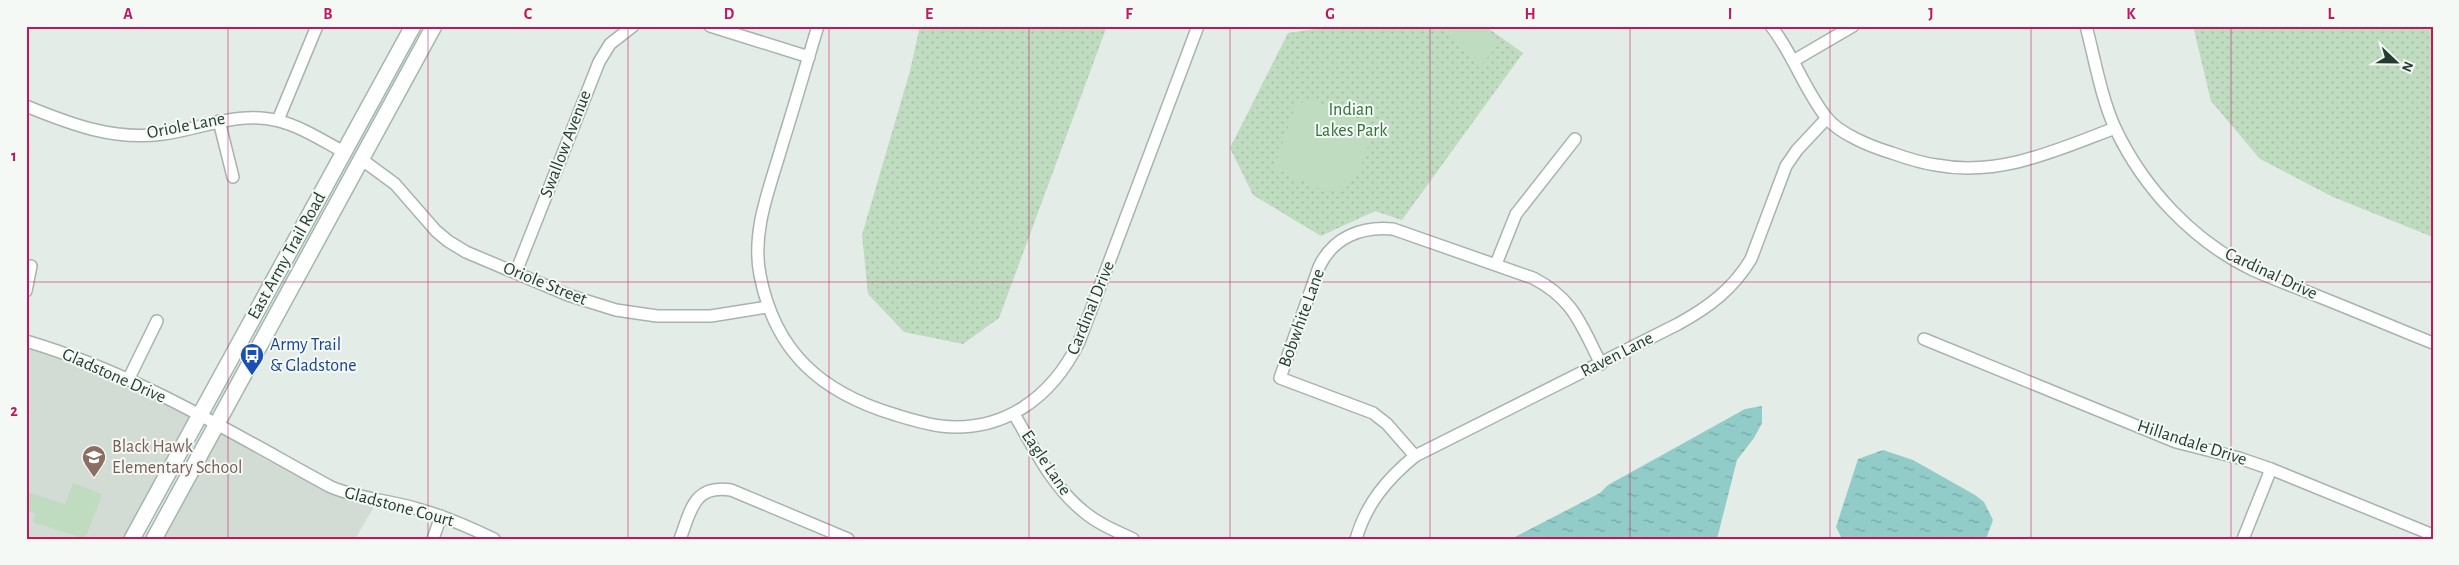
<svg xmlns="http://www.w3.org/2000/svg" width="2459" height="565" viewBox="0 0 2459 565" font-family="'Alegreya Sans',sans-serif">
	<style>
		.built { fill: #d2dcd5 }
		.grass { fill: url(#grass-dots) }
		.pitch { fill: #bfdbc0 }
		.water { fill: url(#water-ripples) }
		.lines { fill: none; stroke-linecap: round; stroke-linejoin: round }
		.street-casing { stroke: #a7b4ad; stroke-width: 14 }
		.secondary-casing { stroke: #a3b7ac; stroke-width: 18 }
		.street { stroke: #fff; stroke-width: 11 }
		.secondary { stroke: #fff; stroke-width: 15 }
		.grid { fill: none; stroke: #c2185b; stroke-width: 1; stroke-opacity: 0.55 }
		.labels { text-anchor: middle; dominant-baseline: central; stroke-width: 4; stroke-linejoin: round; paint-order: stroke }
		.park-label { font-size: 18px; fill: #32703c; stroke: #f4f9f5 }
		.street-label { font-size: 18px; fill: #253c31; stroke: #f4f9f5 }
		.transit-label { font-size: 18px; fill: #164399; stroke: #f4f9f5; text-anchor: start }
		.education-label { font-size: 18px; fill: #785e54; stroke: #f4f9f5; text-anchor: start }
		.neatline { fill: none; stroke: #c2185b; stroke-width: 2 }
		.grid-label { font-size: 16px; text-anchor: middle; font-weight: bold; fill: #c2185b }
	</style>
	<defs>
		<pattern id="grass-dots" width="8" height="8" patternUnits="userSpaceOnUse" patternTransform="scale(1.25)"><rect width="8" height="8" fill="#bfdbc0"/><path d="M2 2h.1M6 6h.1" fill="none" stroke="#a4bda5" stroke-width="1.8" stroke-linecap="round"/></pattern>
		<pattern id="water-ripples" width="26" height="14" patternUnits="userSpaceOnUse" patternTransform="scale(1.25)"><rect width="26" height="14" fill="#91ccc8"/><path d="M2 4q2-2 4 0t4 0M15 11q2-2 4 0t4 0" fill="none" stroke="#76a7a3"/></pattern>
	</defs>
	<rect width="100%" height="100%" fill="#e4ece7"/>
	<!-- built -->
	<g class="built">
		<path d="M26,345L127,382L196,418L128,539H26Z"/>
		<path d="M218,432L333,492L375,505L355,539H160Z"/>
	</g>
	<!-- grass -->
	<g class="grass">
		<path d="M920,26H1107L999,318L963,344L904,332L868,294L862,235L910,71Z"/>
		<path d="M1335,26H1485L1523,53L1402,220L1375,211L1321,236L1253,195L1230,148L1288,33Z"/>
		<path d="M2193,26H2433V237L2333,197L2260,159L2211,101Z"/>
	</g>
	<!-- pitch -->
	<g class="pitch">
		<path d="M1444,26H1479L1500,43L1482,64L1441,29Z"/>
		<path d="M1309,99L1371,123C1369,155 1363,165 1344,190L1326,192L1274,168L1295,106Z"/>
		<path d="M73,483L102,494L85,539L33,522L36,514L26,510V491L65,504Z"/>
	</g>
	<!-- water -->
	<g class="water">
		<path d="M1762,406V423L1754,438L1737,460L1717,539H1511L1600,493L1608,485L1745,409Z"/>
		<path d="M1883,450L1913,460L1975,495L1984,502L1993,520L1986,539H1842L1836,527L1858,459Z"/>
	</g>
	<g class="lines">
		<!-- street casing -->
		<g class="street-casing">
			<g id="street">
				<path d="M710,26L809,57"/>
				<path d="M818,26C806,65 795,104 783,142C771,185 751,230 760,275C775,352 821,392 893,414C909,419 924,424 941,426C1004,433 1052,397 1079,342L1198,26"/>
				<path d="M1771,26C1793,54 1804,89 1826,117C1839,134 1872,147 1892,153C1906,158 1921,163 1936,165C2000,177 2057,150 2115,128"/>
				<path d="M2086,26C2095,60 2101,97 2115,128C2144,189 2193,241 2253,270C2275,280 2298,288 2320,297C2358,312 2395,328 2433,343"/>
				<path d="M1793,61L1853,26"/>
				<path d="M26,106C70,124 114,141 163,134C202,129 239,110 279,121C302,127 323,141 344,152"/>
				<path d="M278,120L317,26"/>
				<path d="M219,121L233,177"/>
				<path d="M361,159L395,184L436,231L448,241L466,252L568,295L616,310L657,316H711L767,307"/>
				<path d="M1496,264L1516,214L1575,139"/>
				<path d="M516,272L599,62L610,44L633,26"/>
				<path d="M26,291L31,266"/>
				<path d="M1924,339L2176,442L2239,458L2271,469L2433,535"/>
				<path d="M26,341C135,373 232,433 331,487C359,499 389,500 418,509C444,516 469,527 494,539"/>
				<path d="M129,378L157,321"/>
				<path d="M1014,414C1034,448 1052,486 1083,511C1098,524 1116,531 1133,539"/>
				<path d="M1415,456L1387,424L1373,413L1280,378L1319,267C1333,237 1362,226 1393,229L1533,278C1574,299 1581,325 1601,364"/>
				<path d="M433,539L441,516"/>
				<path d="M680,539C691,510 694,484 731,490L848,539"/>
				<path d="M1356,539C1366,504 1387,479 1415,456L1678,324C1709,307 1733,289 1751,259L1786,166L1797,150L1827,118"/>
				<path d="M2243,539L2271,469"/>
			</g>
		</g>
		<!-- secondary casing -->
		<g class="secondary-casing">
			<g id="secondary">
				<path d="M132,539L413,26"/>
				<path d="M154,539L434,26"/>
			</g>
		</g>
		<!-- street -->
		<use href="#street" class="street"/>
		<!-- secondary -->
		<use href="#secondary" class="secondary"/>
	</g>
	<!-- grid -->
	<path class="grid" d="M228,26V539M428,26V539M628,26V539M829,26V539M1029,26V539M1230,26V539M1430,26V539M1630,26V539M1830,26V539M2031,26V539M2231,26V539M26,282H2433"/>
	<!-- icons -->
	<defs>
		<g id="bus-pin" transform="scale(1.25)"><path d="M0 17L-7.5 6A9.5 9.5 0 1 1 7.5 6Z" fill="#1a4fb4" stroke="#f4f9f5"/><path d="M-5-6H5V4H4V6H2V4H-2V6H-4V4H-5ZM-3.5-4V0h7V-4ZM-3.5 1.2v1.5H-2V1.2ZM2 1.2v1.5H3.5V1.2Z" fill="#fff"/></g>
		<g id="school-pin" transform="scale(1.25)"><path d="M0 17L-7.5 6A9.5 9.5 0 1 1 7.5 6Z" fill="#8d6e63" stroke="#f4f9f5"/><path d="M0-5L7-2L0 1L-7-2ZM-4 1L0 2.5L4 1V4Q0 6-4 4Z" fill="#fff"/></g>
	</defs>
	<g fill-rule="evenodd">
		<use href="#bus-pin" x="252" y="355"/>
		<use href="#school-pin" x="94" y="457"/>
	</g>
	<g class="labels">
		<!-- park labels -->
		<g class="park-label">
			<text x="1351" y="110">Indian<tspan x="1351" dy="21">Lakes Park</tspan></text>
		</g>
		<!-- street labels -->
		<g class="street-label">
			<text transform="translate(186 126) rotate(-11)">Oriole Lane</text>
			<text transform="translate(566 144) rotate(-69)">Swallow Avenue</text>
			<text transform="translate(287 256) rotate(-61)">East Army Trail Road</text>
			<text transform="translate(2271 274) rotate(25)">Cardinal Drive</text>
			<text transform="translate(545 284) rotate(22)">Oriole Street</text>
			<text transform="translate(1091 308) rotate(-68)">Cardinal Drive</text>
			<text transform="translate(1302 318) rotate(-70)">Bobwhite Lane</text>
			<text transform="translate(1617 355) rotate(-27)">Raven Lane</text>
			<text transform="translate(114 376) rotate(24)">Gladstone Drive</text>
			<text transform="translate(2192 443) rotate(18)">Hillandale Drive</text>
			<text transform="translate(1046 463) rotate(56)">Eagle Lane</text>
			<text transform="translate(399 507) rotate(15)">Gladstone Court</text>
		</g>
		<!-- transit labels -->
		<g class="transit-label">
			<text x="270" y="345">Army Trail<tspan x="270" dy="21">&amp; Gladstone</tspan></text>
		</g>
		<!-- education labels -->
		<g class="education-label">
			<text x="112" y="447">Black Hawk<tspan x="112" dy="21">Elementary School</tspan></text>
		</g>
	</g>
	<!-- border -->
	<rect width="2459" height="565" fill="none" stroke="#f4f9f5" stroke-width="55"/>
	<!-- north arrow -->
	<g transform="translate(2396 62) rotate(112)" stroke="#f4f9f5" stroke-width="4" paint-order="stroke">
	<path d="M0-4L9 19L0 12L-9 19Z" fill="#253c31"/>
	<text y="-8" font-size="14" font-weight="bold" text-anchor="middle" fill="#253c31">N</text>
	</g>
	<rect x="28" y="28" width="2404" height="510" class="neatline"/>
	<g class="grid-label">
		<text x="128" y="19">A</text>
		<text x="328" y="19">B</text>
		<text x="528" y="19">C</text>
		<text x="729" y="19">D</text>
		<text x="929" y="19">E</text>
		<text x="1129" y="19">F</text>
		<text x="1330" y="19">G</text>
		<text x="1530" y="19">H</text>
		<text x="1730" y="19">I</text>
		<text x="1931" y="19">J</text>
		<text x="2131" y="19">K</text>
		<text x="2331" y="19">L</text>
		<text x="14" y="161">1</text>
		<text x="14" y="416">2</text>
	</g>
</svg>
